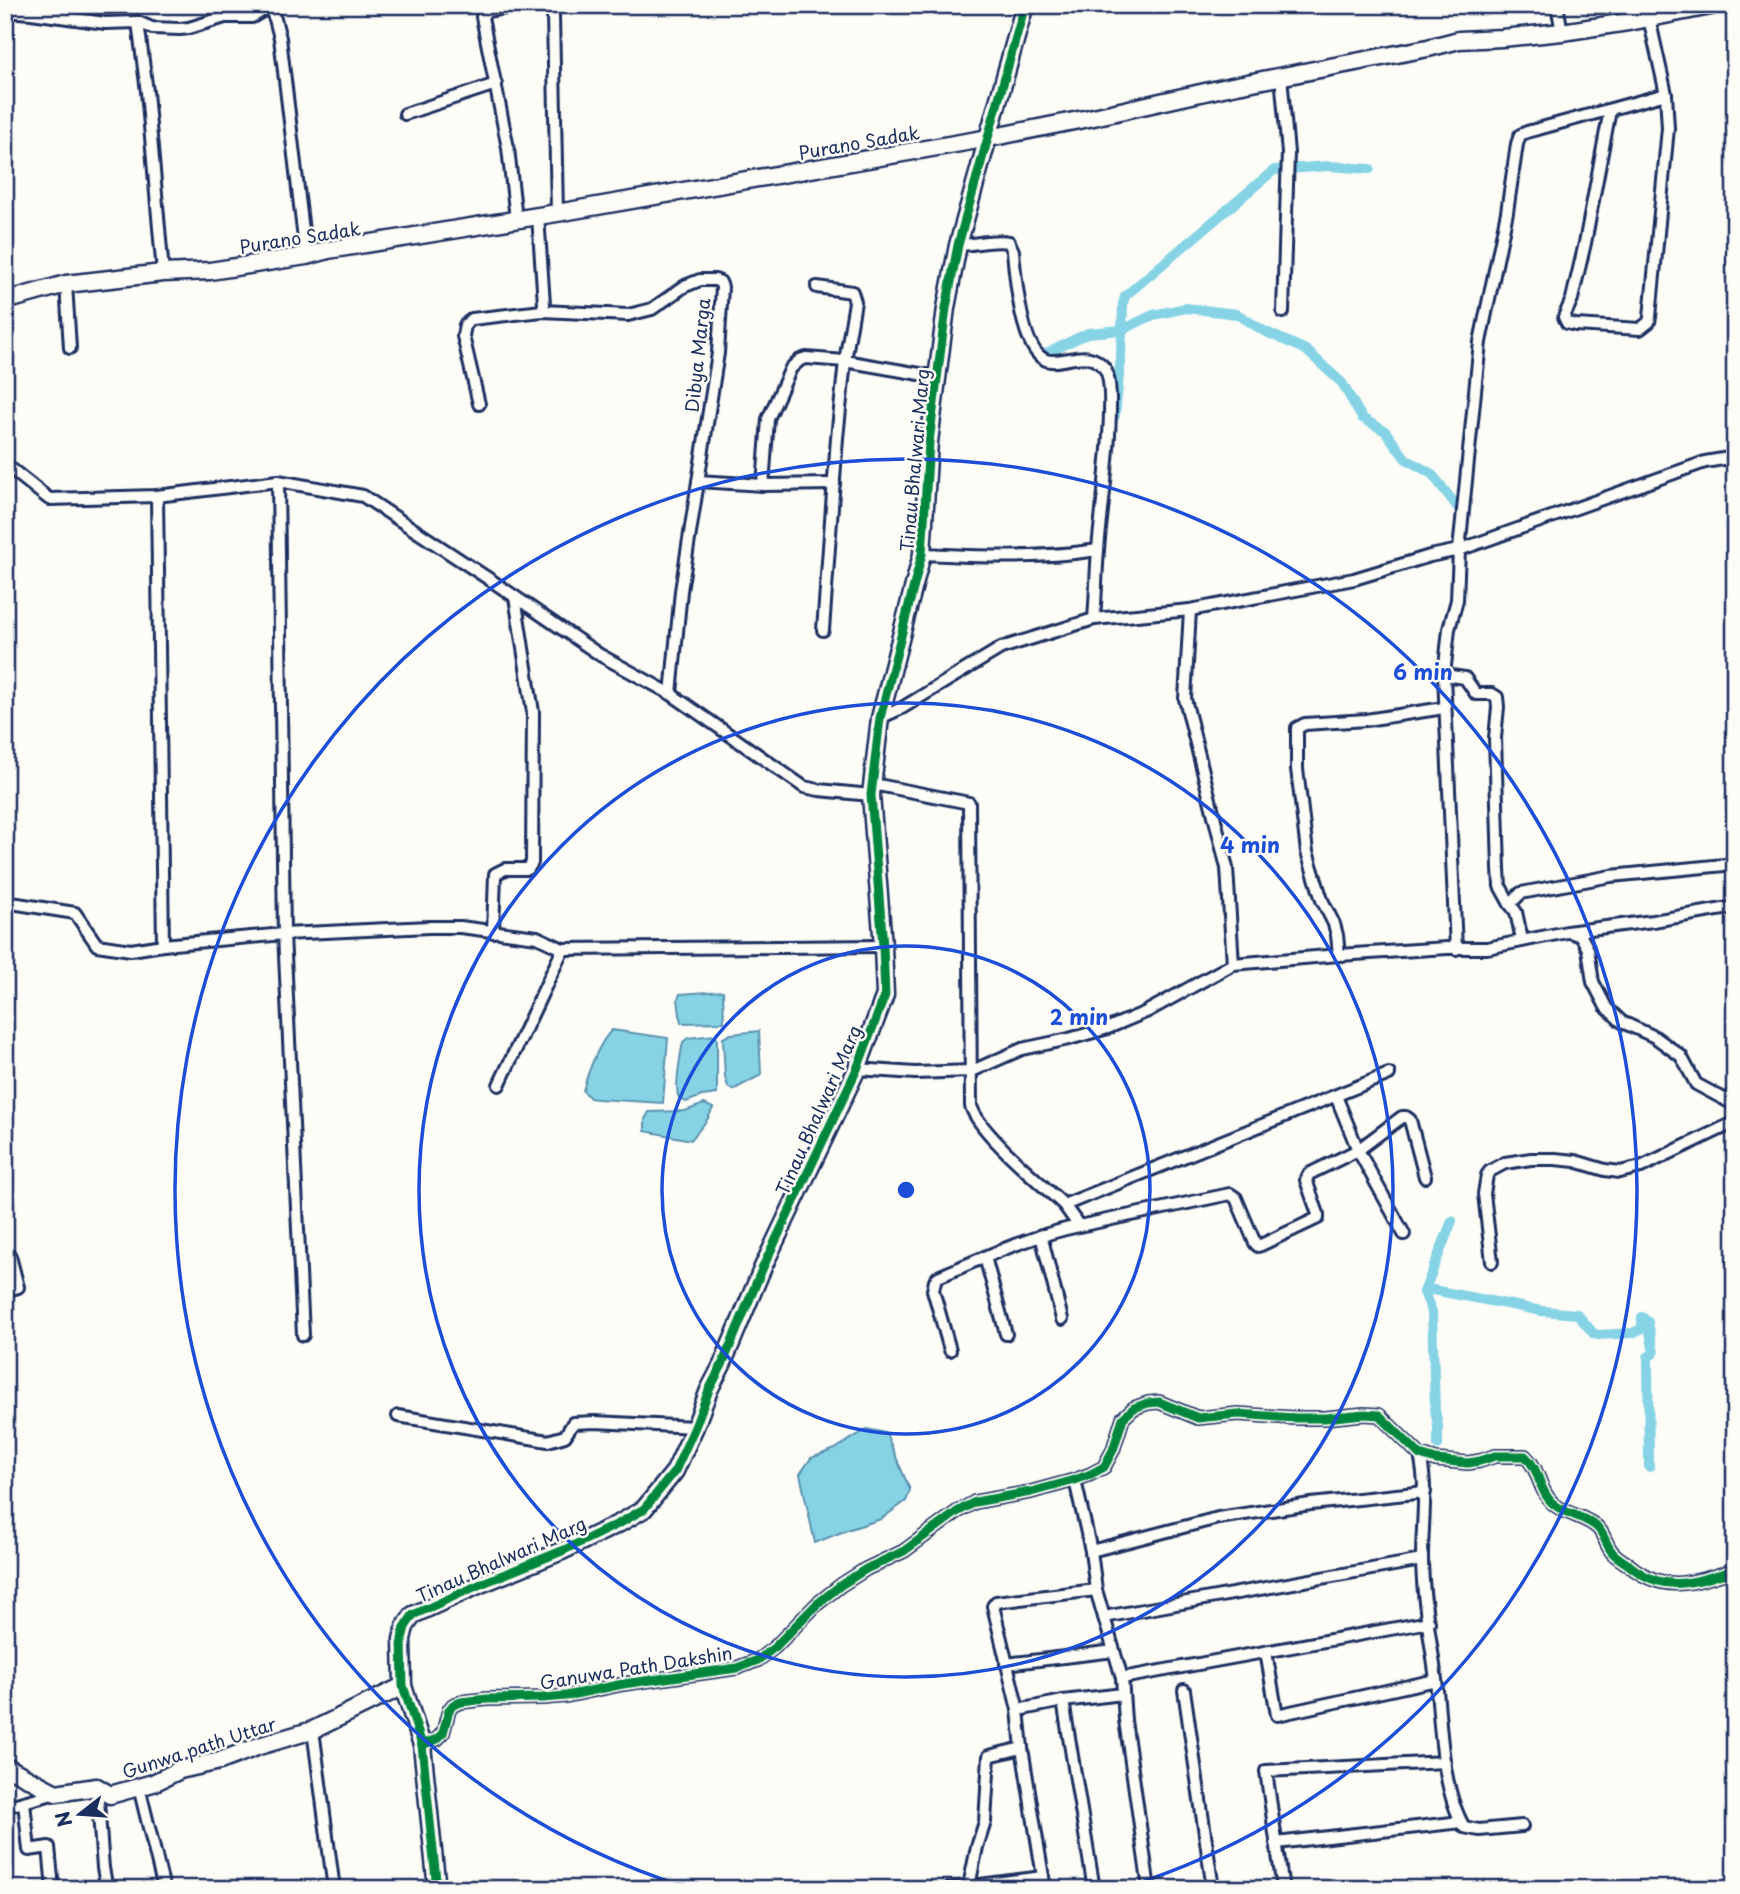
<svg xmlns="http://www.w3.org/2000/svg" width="1740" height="1894" viewBox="0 0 1740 1894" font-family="'Playpen Sans',sans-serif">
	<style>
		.water { fill: #86d3e5; stroke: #5b91af; stroke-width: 2 }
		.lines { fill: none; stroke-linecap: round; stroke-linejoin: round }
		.canal { stroke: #86d3e5; stroke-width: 10 }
		.street-casing { stroke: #1b2f5e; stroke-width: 16 }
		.secondary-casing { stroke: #1b2f5e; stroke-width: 21 }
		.street { stroke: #fdfcf7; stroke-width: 10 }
		.secondary { stroke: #fdfcf7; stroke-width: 16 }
		.cycleway-casing { stroke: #fdfcf7; stroke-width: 13 }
		.cycleway { stroke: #00873e; stroke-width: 9 }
		.ring { fill: none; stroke: #1d4ed8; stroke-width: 3.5 }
		.labels { text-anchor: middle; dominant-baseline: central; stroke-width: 5; stroke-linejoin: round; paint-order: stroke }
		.street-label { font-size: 18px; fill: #1b2f5e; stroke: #fdfcf7 }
		.centre { fill: #1d4ed8; stroke: #fdfcf7; stroke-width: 3.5 }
		.ring-label { font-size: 21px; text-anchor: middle; font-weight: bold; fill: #1d4ed8; stroke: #fdfcf7; stroke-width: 5; stroke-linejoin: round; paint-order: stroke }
	</style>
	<rect width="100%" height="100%" fill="#fdfcf7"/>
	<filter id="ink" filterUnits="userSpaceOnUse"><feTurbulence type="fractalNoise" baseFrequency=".0143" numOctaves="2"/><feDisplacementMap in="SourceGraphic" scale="14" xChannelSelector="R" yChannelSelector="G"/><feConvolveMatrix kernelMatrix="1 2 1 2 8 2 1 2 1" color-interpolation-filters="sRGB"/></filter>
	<g filter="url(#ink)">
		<!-- water -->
		<g class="water">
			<path d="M723,991L724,1022L681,1023L678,999L680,994Z"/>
			<path d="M612,1030L668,1038L663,1103L597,1099L590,1098L583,1091C587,1074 599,1042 612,1030Z"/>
			<path d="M759,1031L761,1075L733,1090L728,1087L725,1077L723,1038L731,1034Z"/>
			<path d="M715,1035L717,1039V1094L702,1096L686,1102C682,1100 679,1100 678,1095C675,1086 681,1052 683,1042L688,1038Z"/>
			<path d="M704,1104L713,1108L707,1120L691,1140L645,1131V1119L649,1112L685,1111Z"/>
			<path d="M867,1429L886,1433L910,1490L906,1501L881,1519L847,1530L815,1543L800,1474L811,1458L835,1449Z"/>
		</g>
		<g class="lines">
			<!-- canal -->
			<g class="canal">
				<path d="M1045,354L1088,333L1122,330L1153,315L1186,308L1237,314L1264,331L1306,350L1342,383L1362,418L1385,431L1406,459L1432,474L1459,509"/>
				<path d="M1115,416L1121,356L1123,304L1125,296L1274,170L1329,166L1370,169"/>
				<path d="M1424,1292L1433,1290L1542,1311L1577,1314L1594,1334L1599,1335L1632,1333L1642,1329V1317L1648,1322L1654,1353L1648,1357L1649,1467"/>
				<path d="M1438,1445V1426L1435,1410L1432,1312L1424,1292L1452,1221"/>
			</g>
			<!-- street casing -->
			<g class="street-casing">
				<g id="street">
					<path d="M550,5L553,15L557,213"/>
					<path d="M1557,5L1562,32"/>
					<path d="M1632,5L1634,21"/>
					<path d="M5,11L31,13L105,23L138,22L152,28L180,29L189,28L225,17H252L269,7L275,19L280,38L306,256"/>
					<path d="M138,22L147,92L163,273"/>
					<path d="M1281,76L1288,153L1283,312"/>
					<path d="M1610,110L1585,243L1572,299L1564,317L1567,323L1576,325L1640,329L1649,322L1650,317L1668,128L1666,94L1649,18"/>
					<path d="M405,114L496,84"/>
					<path d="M538,216L544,304L542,311"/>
					<path d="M516,219L508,148L482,17L486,11L525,5"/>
					<path d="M958,245C975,245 992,239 1009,242L1013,251C1015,274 1021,351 1046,360C1064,366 1088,345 1105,369C1119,389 1100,519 1098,550C1096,573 1096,596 1094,619"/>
					<path d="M66,284L70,348"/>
					<path d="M817,287L852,292L855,302L845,361L837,438L823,630"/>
					<path d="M479,404L463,336L465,325L472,319L542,311L628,315L652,309L685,286L700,280H715L720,282L722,287L718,353L681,591L671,694"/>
					<path d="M5,464L49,499L157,496L278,481L363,496L495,583L600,655L671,694L804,787L819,790L871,795"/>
					<path d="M278,481L284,934L303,1335"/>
					<path d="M698,481L763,485L834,484"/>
					<path d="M763,485L768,419L791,368L800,360L806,358L845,361L937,377"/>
					<path d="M157,496L163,945"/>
					<path d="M922,554C983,557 1037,559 1098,550"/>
					<path d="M1190,610L1185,699L1227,868L1233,964"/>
					<path d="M1444,675L1465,678L1476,694H1492L1497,697L1498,707L1495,738L1499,869L1500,886L1510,904"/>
					<path d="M880,718L902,708L1001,648L1094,619L1190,610L1354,579L1430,556L1459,550L1705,462L1735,457"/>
					<path d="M873,784L969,803L971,1106C979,1133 1042,1184 1064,1205L1389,1074"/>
					<path d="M5,902L75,913L97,945L131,950L163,945L284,934L429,927H460L537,937L563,949L883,946"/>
					<path d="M493,932L495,874L505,869H528L532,863L533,712L515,597"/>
					<path d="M1570,932L1581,936L1588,949L1593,982L1606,1007L1622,1022L1655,1037L1681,1056L1696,1084L1735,1105"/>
					<path d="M1522,940L1516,912L1510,904L1521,893L1611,876L1735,864"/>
					<path d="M1456,949L1444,675L1449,629L1457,600L1459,550L1480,342L1507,212L1517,144L1520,135L1527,132L1666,94"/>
					<path d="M1339,955L1337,935L1334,924L1322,900L1307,852L1297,769V728L1305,724L1366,720L1444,708"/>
					<path d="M857,1069L915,1073L972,1071L1022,1049L1069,1039L1108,1028L1146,1012L1233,964L1339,955L1447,948H1487L1567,932L1653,921L1735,907"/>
					<path d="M499,1085L563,949"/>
					<path d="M1336,1096L1358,1150L1404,1234"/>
					<path d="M1079,1226L1230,1194L1236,1198L1255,1243L1258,1246L1261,1245L1318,1218V1214L1306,1180L1309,1174L1358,1150L1402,1117H1406L1410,1120L1425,1177"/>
					<path d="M1041,1235L1062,1319"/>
					<path d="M985,1257L1006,1334"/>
					<path d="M1492,1262L1484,1194L1487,1175L1490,1171L1505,1163L1531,1159H1555L1575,1161L1605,1170L1620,1172L1641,1167L1735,1122"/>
					<path d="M5,1291L18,1287L10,1256"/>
					<path d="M950,1350L933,1290L935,1281L938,1277C985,1257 1030,1236 1079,1226L1064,1205"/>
					<path d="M398,1416L548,1441L565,1436L573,1423L595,1422L695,1427"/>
					<path d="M1420,1455C1428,1489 1422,1523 1422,1557C1422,1597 1431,1640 1436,1680C1441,1725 1441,1787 1464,1827L1479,1830L1522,1826"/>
					<path d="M1075,1480L1091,1551L1096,1590L1122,1678L1125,1720L1149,1889"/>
					<path d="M1091,1551L1218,1518L1311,1504L1425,1492"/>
					<path d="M1104,1617L1422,1560"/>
					<path d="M1266,1652L1277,1715L1436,1680"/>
					<path d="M1006,1664L1114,1651"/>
					<path d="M1122,1678L1429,1622"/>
					<path d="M1184,1690L1213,1889"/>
					<path d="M1063,1701L1094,1889"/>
					<path d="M1018,1710L1063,1701L1123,1694"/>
					<path d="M313,1730L334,1889"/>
					<path d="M422,1745L437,1739L443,1733L449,1710L453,1705L461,1702L487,1699L543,1698L566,1696L623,1684L737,1668L758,1660L775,1647L817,1604L841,1585L866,1569L904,1551L957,1512L975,1502L1031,1492L1075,1480L1091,1474L1104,1467L1113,1450L1123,1418L1134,1408L1148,1403L1159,1402L1198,1418L1238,1414L1294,1418H1325L1364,1414L1379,1415L1420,1455L1436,1460L1468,1463L1480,1461L1495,1456H1525C1539,1469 1538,1485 1548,1498C1559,1514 1585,1515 1598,1528C1604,1534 1606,1545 1612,1552C1616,1557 1623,1561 1629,1565C1665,1595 1694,1582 1735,1570"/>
					<path d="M97,1787L103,1868L107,1889"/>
					<path d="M139,1787L164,1889"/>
					<path d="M24,1802L29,1850L49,1847L53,1889"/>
					<path d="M5,1807L56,1793"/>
					<path d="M1276,1843L1461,1822"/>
					<path d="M969,1886L977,1847L985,1822L989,1756L1022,1748"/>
					<path d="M948,1889L1043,1877"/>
					<path d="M1045,1889L1022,1748L1018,1710L993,1606L996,1602L1096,1590"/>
					<path d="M1283,1889L1266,1771L1445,1762"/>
				</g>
			</g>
			<!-- secondary casing -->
			<g class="secondary-casing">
				<g id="secondary">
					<path d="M5,301L66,284L163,273L210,271L306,256L328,250L557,213L989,138L1089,118L1232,86L1428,48L1459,40L1502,38L1562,32L1634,21L1716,5"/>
					<path d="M5,1766L56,1793L97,1787L110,1795L153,1783L180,1770L220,1761L259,1746L313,1730L403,1686"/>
					<path d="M437,1889L422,1745L403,1686L402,1639L405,1627L413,1615L483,1583L562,1551L620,1523L644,1509L675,1471L695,1427L709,1390L722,1365L763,1267L857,1069L885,995L883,946L871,795L880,718L922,554L929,442L946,308L958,245L1025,5"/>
				</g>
			</g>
			<!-- street -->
			<use href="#street" class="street"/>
			<!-- secondary -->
			<use href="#secondary" class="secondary"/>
			<!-- cycleway casing -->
			<g class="cycleway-casing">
				<g id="cycleway">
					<path d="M422,1745L437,1739L443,1733L449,1710L453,1705L461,1702L487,1699L543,1698L566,1696L623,1684L737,1668L758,1660L775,1647L817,1604L841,1585L866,1569L904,1551L957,1512L975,1502L1031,1492L1075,1480L1091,1474L1104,1467L1113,1450L1123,1418L1134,1408L1148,1403L1159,1402L1198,1418L1238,1414L1294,1418H1325L1364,1414L1379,1415L1420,1455L1436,1460L1468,1463L1480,1461L1495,1456H1525C1539,1469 1538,1485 1548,1498C1559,1514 1585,1515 1598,1528C1604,1534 1606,1545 1612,1552C1616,1557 1623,1561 1629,1565C1665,1595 1694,1582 1735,1570"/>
					<path d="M437,1889L422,1745L403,1686L402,1639L405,1627L413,1615L483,1583L562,1551L620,1523L644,1509L675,1471L695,1427L709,1390L722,1365L763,1267L857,1069L885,995L883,946L871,795L880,718L922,554L929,442L946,308L958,245L1025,5"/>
				</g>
			</g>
			<!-- cycleway -->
			<use href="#cycleway" class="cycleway"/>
		</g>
	</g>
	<!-- distance rings -->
	<g class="ring">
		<circle cx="906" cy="1190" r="244"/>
		<circle cx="906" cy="1190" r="487"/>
		<path d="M686 1887A731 731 0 1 1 1126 1887"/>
	</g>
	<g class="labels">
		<!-- street labels -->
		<g class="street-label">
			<text transform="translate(859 142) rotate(-10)">Purano Sadak</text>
			<text transform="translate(300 237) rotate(-9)">Purano Sadak</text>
			<text transform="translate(697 355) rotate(-84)">Dibya Marga</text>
			<text transform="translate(914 460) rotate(-85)">Tinau Bhalwari Marg</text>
			<text transform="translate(818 1110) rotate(-66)">Tinau Bhalwari Marg</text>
			<text transform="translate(501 1559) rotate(-24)">Tinau Bhalwari Marg</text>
			<text transform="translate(636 1667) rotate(-9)">Ganuwa Path Dakshin</text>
			<text transform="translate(199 1747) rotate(-18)">Gunwa path Uttar</text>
		</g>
	</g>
	<circle cx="906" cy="1190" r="10" class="centre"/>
	<g class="ring-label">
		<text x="1423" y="680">6 min</text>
		<text x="1250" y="853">4 min</text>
		<text x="1079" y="1025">2 min</text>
	</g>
	<!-- margin -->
	<rect width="1740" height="1894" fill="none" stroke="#fdfcf7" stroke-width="28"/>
	<rect x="14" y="14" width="1712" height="1866" fill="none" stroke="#1b2f5e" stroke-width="2.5" filter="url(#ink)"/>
	<!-- north arrow -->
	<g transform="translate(80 1814) rotate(253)" stroke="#fdfcf7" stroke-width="5" paint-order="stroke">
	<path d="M0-5L12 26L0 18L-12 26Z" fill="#1b2f5e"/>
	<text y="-10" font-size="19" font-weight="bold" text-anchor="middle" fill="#1b2f5e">N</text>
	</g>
</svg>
